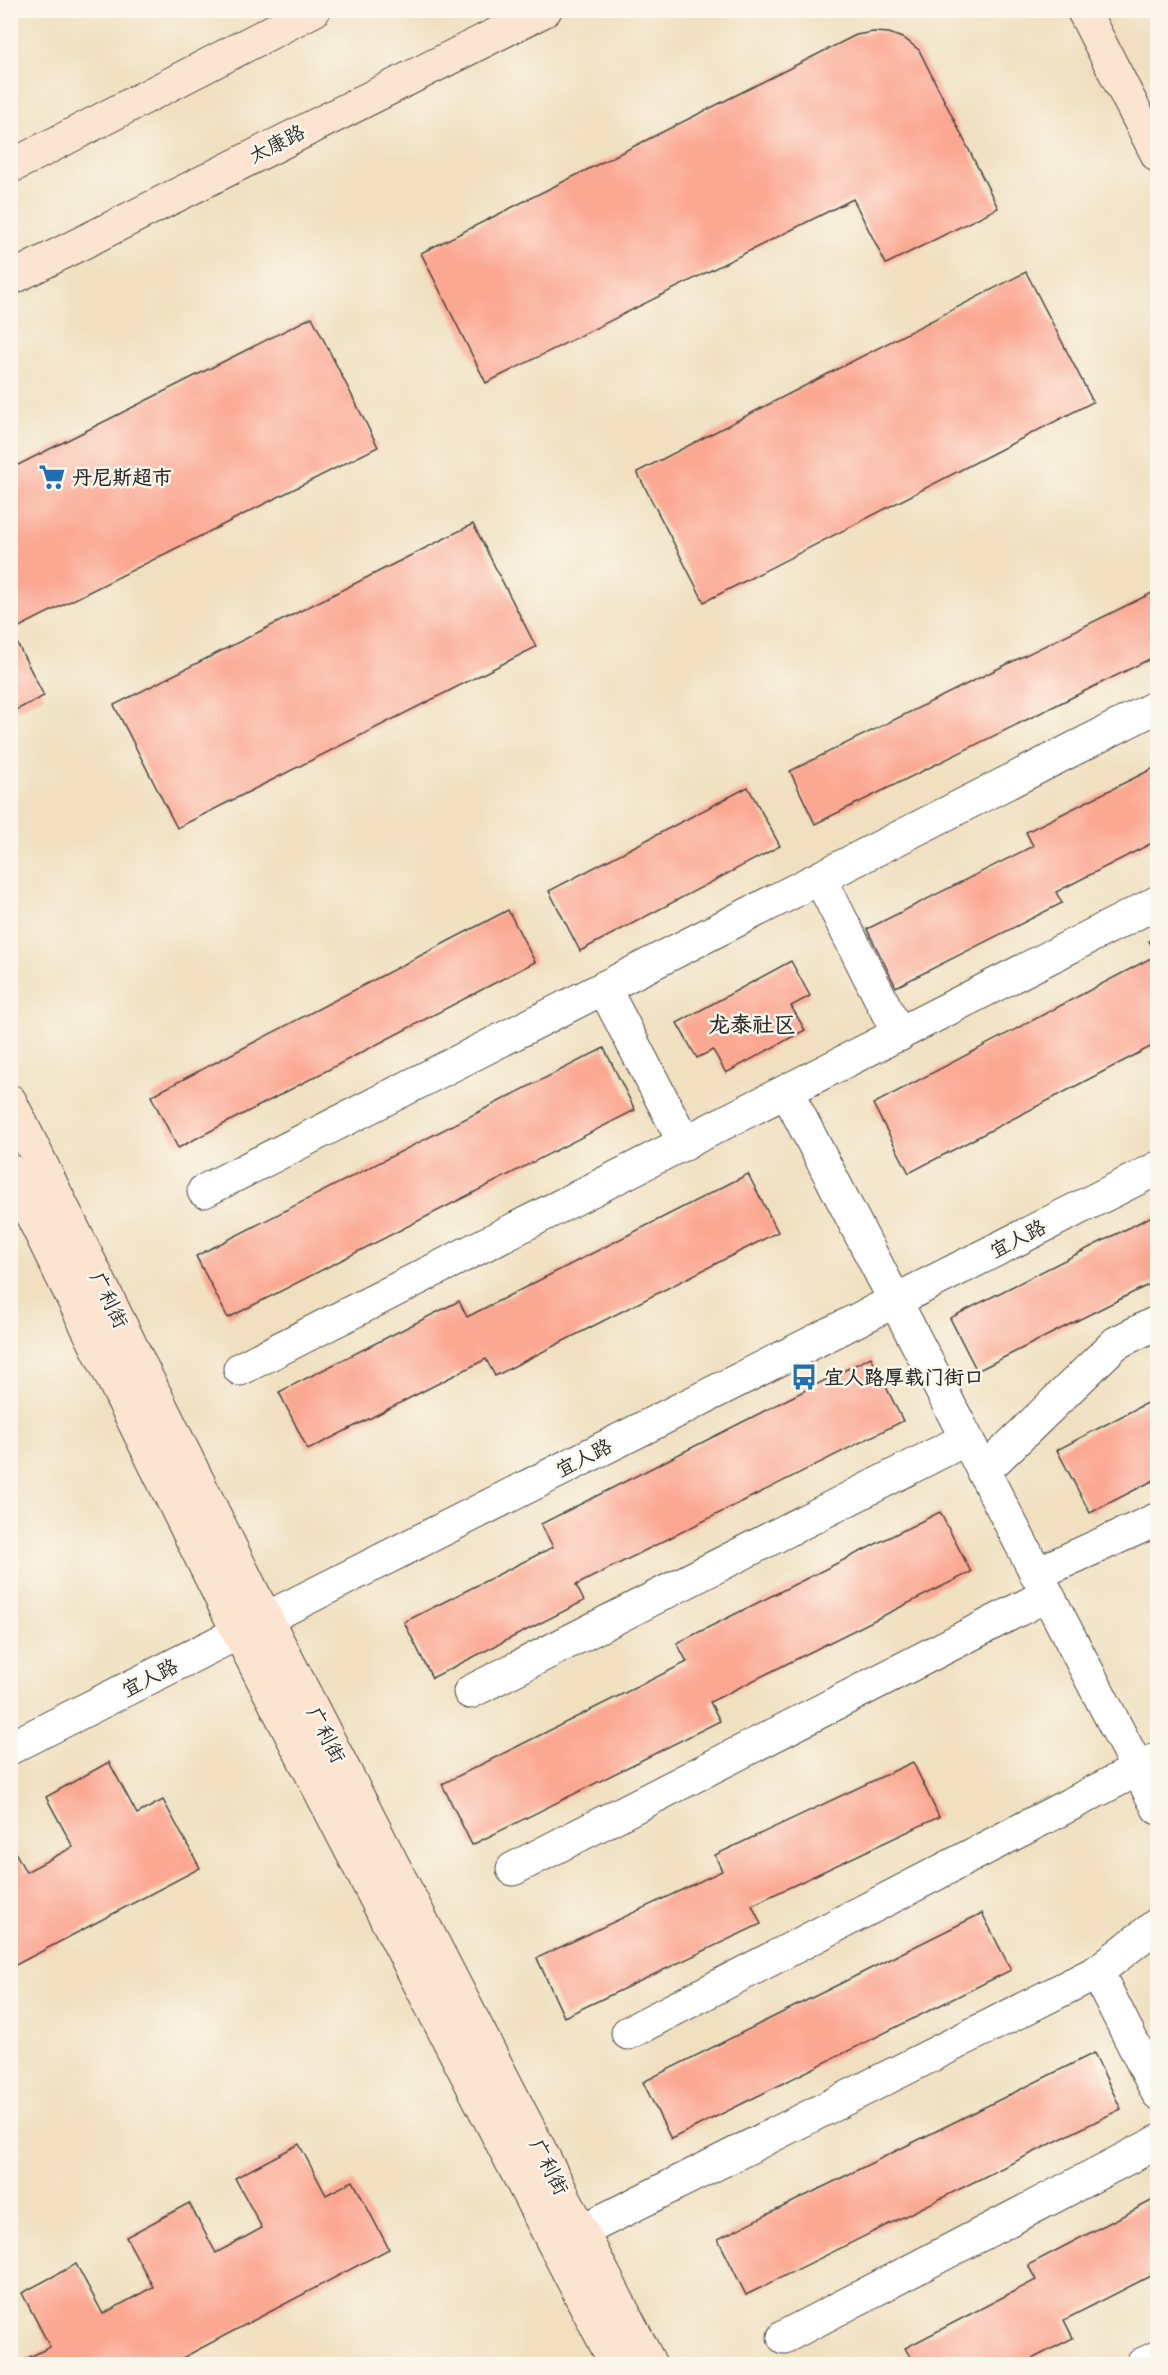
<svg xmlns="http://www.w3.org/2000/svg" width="1168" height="2375" viewBox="0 0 1168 2375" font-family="'Comic Neue','LXGW WenKai TC',sans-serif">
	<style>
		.building { fill: #fba893 }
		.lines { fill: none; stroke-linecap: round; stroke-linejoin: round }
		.street-casing { stroke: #494641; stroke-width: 35 }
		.secondary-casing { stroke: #494641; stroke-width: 35 }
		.street { stroke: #fff; stroke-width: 33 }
		.secondary { stroke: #fce5d0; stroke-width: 33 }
		.labels { text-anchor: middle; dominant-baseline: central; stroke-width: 5; stroke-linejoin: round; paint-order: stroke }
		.street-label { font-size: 20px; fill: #2b2b2b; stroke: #fbf7ec }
		.poi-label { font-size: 20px; font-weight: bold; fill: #2b2b2b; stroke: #fbf7ec; text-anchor: start }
		.quarter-label { font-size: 22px; font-weight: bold; fill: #2b2b2b; stroke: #fbf7ec }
	</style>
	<rect width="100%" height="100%" fill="#fbf7ec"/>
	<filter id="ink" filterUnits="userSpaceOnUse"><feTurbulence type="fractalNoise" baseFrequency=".0167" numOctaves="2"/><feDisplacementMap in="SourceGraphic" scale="12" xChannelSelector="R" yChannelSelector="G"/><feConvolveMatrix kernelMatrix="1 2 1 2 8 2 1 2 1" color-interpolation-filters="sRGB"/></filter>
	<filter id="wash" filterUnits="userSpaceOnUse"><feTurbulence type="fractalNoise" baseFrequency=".008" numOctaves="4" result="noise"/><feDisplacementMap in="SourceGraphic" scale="24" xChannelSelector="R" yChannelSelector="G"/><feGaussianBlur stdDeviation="1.35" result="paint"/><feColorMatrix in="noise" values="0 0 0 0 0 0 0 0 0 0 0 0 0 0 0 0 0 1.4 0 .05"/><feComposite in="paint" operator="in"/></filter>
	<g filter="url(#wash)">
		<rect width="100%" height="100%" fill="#f0e0c0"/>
		<g id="blocks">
			<!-- building -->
			<g class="building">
				<path d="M873,32L889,33L905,39L919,50L998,208L886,264L853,199L486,383L421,253L856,35Z"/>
				<path d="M1026,272L1093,402L704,602L637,472Z"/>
				<path d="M312,317L378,447L11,631L44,696L10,713V469Z"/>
				<path d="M473,524L536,647L177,828L114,705Z"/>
				<path d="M1158,590V655L815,824L790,771Z"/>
				<path d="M1158,766V840L1056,892L1062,903L896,987L867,929L1033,846L1026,832Z"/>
				<path d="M748,787L780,846L580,951L549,891Z"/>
				<path d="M508,910L535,962L178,1148L151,1096Z"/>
				<path d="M1158,937V1043L909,1173L873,1104L1157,955L1149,941Z"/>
				<path d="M791,961L810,996L791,1006L805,1030L726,1073L713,1050L697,1058L677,1023Z"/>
				<path d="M604,1048L635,1110L228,1318L196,1256Z"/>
				<path d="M748,1174L778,1232L495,1376L486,1359L308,1450L279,1392L459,1301L467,1317Z"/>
				<path d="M1158,1213V1280L977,1371L950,1318Z"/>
				<path d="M871,1357L903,1421L576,1585L584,1601L432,1678L404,1622L553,1547L541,1524Z"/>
				<path d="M1158,1397V1478L1090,1513L1057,1450Z"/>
				<path d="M940,1512L971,1572L710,1702L720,1721L472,1845L442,1784L687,1662L677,1643Z"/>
				<path d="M109,1762L137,1814L163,1800L200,1868L10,1968V1843L26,1872L73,1847L46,1797Z"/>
				<path d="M913,1762L939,1817L752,1905L761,1924L564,2017L537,1958L722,1871L715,1855Z"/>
				<path d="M982,1913L1011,1970L671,2139L643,2082Z"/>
				<path d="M1094,2053L1121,2109L746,2295L718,2239Z"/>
				<path d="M299,2144L326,2195L353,2181L389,2249L171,2364H16L50,2347L22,2293L76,2264L103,2314L153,2287L126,2237L189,2203L216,2253L262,2228L235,2178Z"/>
				<path d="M1157,2198L1158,2272L1064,2320L1073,2338L1022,2364H908L913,2362L905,2348L1036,2280L1028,2265Z"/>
			</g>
		</g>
	</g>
	<g filter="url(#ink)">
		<use href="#blocks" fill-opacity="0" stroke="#494641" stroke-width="1.5"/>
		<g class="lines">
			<!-- street casing -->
			<g class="street-casing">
				<g id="street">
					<path d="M820,878L899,1035"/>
					<path d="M604,988L685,1144"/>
					<path d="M787,1092L1158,1808"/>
					<path d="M204,1191L1158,706"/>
					<path d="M240,1369L1158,902"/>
					<path d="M983,1472L1116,1343L1158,1322"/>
					<path d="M1036,1574L1158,1519"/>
					<path d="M470,1692L966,1439"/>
					<path d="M10,1748L1158,1168"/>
					<path d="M513,1869L1047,1595"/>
					<path d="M1097,1972L1158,2093"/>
					<path d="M628,2033L1156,1760"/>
					<path d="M582,2231L1097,1972L1158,1924"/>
					<path d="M784,2337L1158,2142"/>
					<path d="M1143,2364L1158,2357"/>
				</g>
			</g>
			<!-- secondary casing -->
			<g class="secondary-casing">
				<g id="secondary">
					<path d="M1083,10L1158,156"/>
					<path d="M10,167L314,10"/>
					<path d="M10,279L545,10"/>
					<path d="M10,1101L257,1601L650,2364"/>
					<path d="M10,1171L229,1614L616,2364"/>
				</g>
			</g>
			<!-- street -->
			<use href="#street" class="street"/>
			<!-- secondary -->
			<use href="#secondary" class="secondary"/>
		</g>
	</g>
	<!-- icons -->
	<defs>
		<g id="supermarket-bare" transform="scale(2.07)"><path d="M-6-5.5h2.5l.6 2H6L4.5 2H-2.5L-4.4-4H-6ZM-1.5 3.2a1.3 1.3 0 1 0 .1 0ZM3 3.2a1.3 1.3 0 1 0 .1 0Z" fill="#1f6fb2" stroke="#fbf7ec" stroke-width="2.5" paint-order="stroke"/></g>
		<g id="bus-bare" transform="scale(2.07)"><path d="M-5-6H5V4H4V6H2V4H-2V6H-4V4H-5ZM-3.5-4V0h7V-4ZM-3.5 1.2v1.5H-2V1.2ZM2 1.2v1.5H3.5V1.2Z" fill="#1f6fb2" stroke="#fbf7ec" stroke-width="2.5" paint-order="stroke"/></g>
	</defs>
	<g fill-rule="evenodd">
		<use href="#supermarket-bare" x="52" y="477"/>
		<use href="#bus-bare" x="804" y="1377"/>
	</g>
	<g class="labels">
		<!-- street labels -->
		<g class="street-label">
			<text transform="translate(277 144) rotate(-27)">太康路</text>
			<text transform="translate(1018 1239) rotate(-27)">宜人路</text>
			<text transform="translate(109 1300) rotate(64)">广利街</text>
			<text transform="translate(584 1458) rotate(-27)">宜人路</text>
			<text transform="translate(150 1678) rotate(-27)">宜人路</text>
			<text transform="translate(326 1735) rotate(63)">广利街</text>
			<text transform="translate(549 2167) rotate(63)">广利街</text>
		</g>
		<!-- poi labels -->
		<g class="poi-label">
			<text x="72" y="477">丹尼斯超市</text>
			<text x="824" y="1377">宜人路厚载门街口</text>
		</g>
		<!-- quarter labels -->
		<g class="quarter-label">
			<text x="752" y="1025">龙泰社区</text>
		</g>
	</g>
	<!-- margin -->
	<rect width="1168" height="2375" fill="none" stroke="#fbf7ec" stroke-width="36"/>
</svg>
